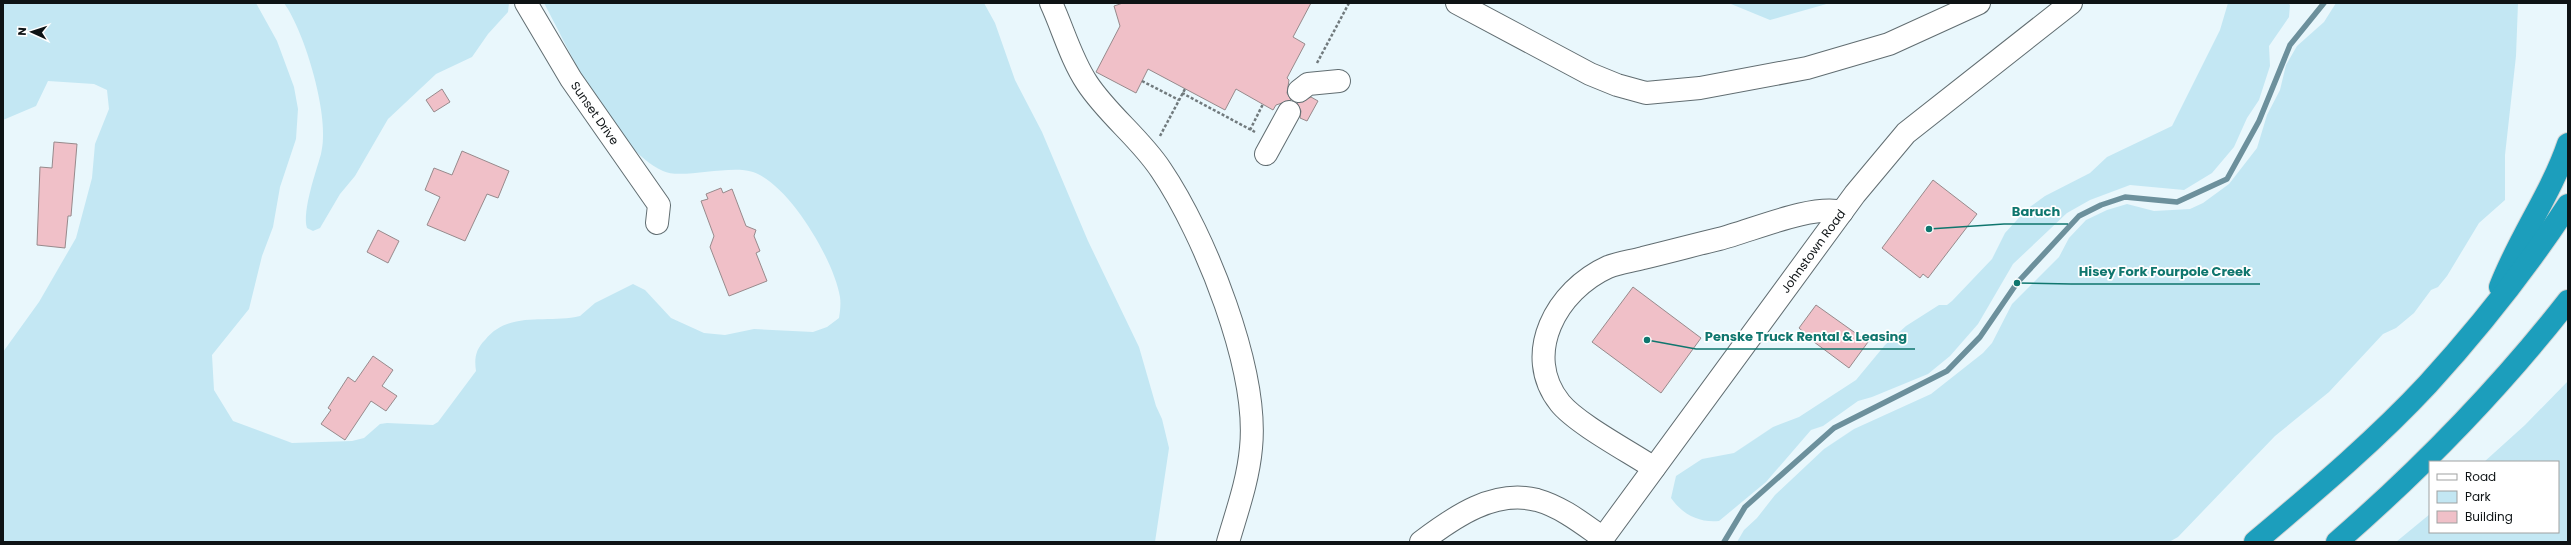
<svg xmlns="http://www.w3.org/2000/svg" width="2571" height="545" viewBox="0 0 2571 545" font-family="Poppins,sans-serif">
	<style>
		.green { fill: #c3e7f3 }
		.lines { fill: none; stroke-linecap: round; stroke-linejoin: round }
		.stream { stroke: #6c909c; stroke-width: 5.5 }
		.building { fill: #f0c0c8; stroke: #978a8c }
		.minor-casing { stroke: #616d71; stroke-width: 24 }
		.highway-casing { stroke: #d4d5d5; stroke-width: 24 }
		.path { stroke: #717a7d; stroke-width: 2.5; stroke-dasharray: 3 2; stroke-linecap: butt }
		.minor { stroke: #fff; stroke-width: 22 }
		.highway { stroke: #1c9ebc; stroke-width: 22 }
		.labels { text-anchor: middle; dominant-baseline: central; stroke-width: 3.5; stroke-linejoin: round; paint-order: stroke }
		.street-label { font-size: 12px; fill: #0e1315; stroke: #fff }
		.leader { fill: none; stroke: #0f766e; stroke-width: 1.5 }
		.callout-dot { fill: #0f766e; stroke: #fff; stroke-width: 1.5 }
		.callout-label { font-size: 13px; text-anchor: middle; font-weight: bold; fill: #0f766e; stroke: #fff; stroke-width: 3.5; stroke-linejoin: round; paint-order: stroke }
	</style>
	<rect width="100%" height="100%" fill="#e9f7fc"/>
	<!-- green -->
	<g class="green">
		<path d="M3,3H256L277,41L294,87L298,109L296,139L280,187L273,227L262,256L249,309L212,355L214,390L233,421L292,443L352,441L364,438L380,424L387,423L433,425L438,422L476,371C474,358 476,349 485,340C509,310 547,324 580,316L595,303L633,284L645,290L671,318L704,333L725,335L754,329L813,332L827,327L839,318C840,312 841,304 840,297C834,260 789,184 753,172C729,164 681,180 663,171C612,147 570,51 544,3H984L995,23L1015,80L1042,132L1088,241L1139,347L1156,406L1162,419L1169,448L1155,542H3V352L39,302L76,238L92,178L95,144L109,109L107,90L94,84L48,81L36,106L3,120Z"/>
		<path d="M284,3H509L508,12L488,34L472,57L436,74L388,119L355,176L340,194L320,228L313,231L307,228C302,211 316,172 321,154C331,119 305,32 284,3Z"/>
		<path d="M1716,3H1830L1770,20L1731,4Z"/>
		<path d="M2228,3H2288L2290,5L2289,17L2269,46L2270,66L2259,100L2247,118L2234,147L2212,173L2184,190L2130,185L2090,200L2067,213L2013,264L1978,324L1950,356L1928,374L1872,397L1858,401L1823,426L1811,430L1766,482L1719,521C1699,523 1682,514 1671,498L1676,476L1702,459L1734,453L1773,427L1799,417L1856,380L1885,345L1906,326L1939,305H1947L1952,301L1992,259L2005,233L2027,209L2045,196L2090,173L2107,157L2172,126L2220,30Z"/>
		<path d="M2336,3H2518L2516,56L2505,155V200L2479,223L2447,276L2438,287L2431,290L2414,313L2396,328L2383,334L2329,392L2275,436L2178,537L2169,542H1737L1744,530L1757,518L1775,495L1824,449L1854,429L1931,394L1983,353L1992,343L2012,304L2059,257L2069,238L2086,220L2107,210L2127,204L2154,211L2190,209L2203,203L2229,184L2257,148L2267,115L2280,90L2286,65L2297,46L2324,22Z"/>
		<path d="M2568,381V542H2396L2430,514V532H2558V462H2484L2525,425Z"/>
	</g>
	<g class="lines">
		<!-- stream -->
		<path class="stream" d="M1724,542L1745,507L1834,428L1947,371L1980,337L2017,283L2079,216L2101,205L2125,197L2177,202L2227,179L2259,121L2290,45L2324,3"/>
	</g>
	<!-- building -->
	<g class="building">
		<path d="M1123,3H1311L1293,37L1305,44L1287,78L1289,80L1287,93L1291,100L1276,105L1273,110L1236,89L1225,110L1148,69L1136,93L1096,72L1120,26L1114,6Z"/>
		<path d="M442,89L450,102L434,112L426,100Z"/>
		<path d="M1311,97L1318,101L1307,121L1300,118L1301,111L1297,103Z"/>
		<path d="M54,142L77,144L71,216H68L65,248L37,245L40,167L52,168Z"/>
		<path d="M462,151L509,171L498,198L487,194L465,241L427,225L440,197L425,190L434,168L452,175Z"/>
		<path d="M1933,180L1977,214L1928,278L1923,274L1920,278L1882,248Z"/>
		<path d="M721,188L723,193L732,189L746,226L756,230L754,236L760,251L756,253L767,281L729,296L710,247L714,236L701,201L708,199L706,194Z"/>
		<path d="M378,230L399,241L388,263L367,252Z"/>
		<path d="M1633,287L1701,338L1661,393L1592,342Z"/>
		<path d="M1816,305L1868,342L1849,368L1806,336L1807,335L1799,328Z"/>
		<path d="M373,356L393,370L382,386L397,396L386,411L371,401L345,440L321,424L331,410L328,408L348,377L355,382Z"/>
	</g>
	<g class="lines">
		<!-- minor casing -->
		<g class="minor-casing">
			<g id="minor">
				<path d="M526,3L571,79L659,205L657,223"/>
				<path d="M1051,3C1063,29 1071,59 1087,83C1108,115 1140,138 1161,170C1205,235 1259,370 1251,448C1248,481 1237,511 1228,542"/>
				<path d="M1457,3L1590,74L1617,85L1646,93L1700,88L1807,68L1889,44L1979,3"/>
				<path d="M1299,91L1308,84L1339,81"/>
				<path d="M1266,154L1289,112"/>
				<path d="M1654,468C1630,452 1577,424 1560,403C1521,354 1557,290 1608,267C1618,263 1632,261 1643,258C1668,252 1694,245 1719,239C1751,231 1812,204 1842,212"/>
				<path d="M1421,542C1454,517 1494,489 1537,500C1562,507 1583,524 1603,538"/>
				<path d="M1600,542L1855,194L1906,133L2071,3"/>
			</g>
		</g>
		<!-- highway casing -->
		<g class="highway-casing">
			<g id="highway">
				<path d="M2500,287C2519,237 2551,194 2568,144"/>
				<path d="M2255,542C2314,492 2375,441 2428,384C2479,328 2526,269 2568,205"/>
				<path d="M2337,542C2422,468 2499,389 2568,301"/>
			</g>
		</g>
		<!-- path -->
		<g class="path">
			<path d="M1317,63L1349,3"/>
			<path d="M1142,81L1179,100"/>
			<path d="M1182,93L1255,132"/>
			<path d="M1250,130L1263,104"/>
			<path d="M1160,136L1185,89"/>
		</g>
		<!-- minor -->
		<use href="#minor" class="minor"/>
		<!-- highway -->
		<use href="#highway" class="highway"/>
	</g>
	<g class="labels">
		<!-- street labels -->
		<g class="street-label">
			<text transform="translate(595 113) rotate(55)">Sunset Drive</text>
			<text transform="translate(1813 251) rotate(-54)">Johnstown Road</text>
		</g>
	</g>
	<!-- callouts -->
	<path class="leader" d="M1929 229L2004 224H2068M2017 283L2071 284H2260M1647 340L1696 349H1915"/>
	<g class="callout-dot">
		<circle cx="1929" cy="229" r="4"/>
		<circle cx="2017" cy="283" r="4"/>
		<circle cx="1647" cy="340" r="4"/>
	</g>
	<g class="callout-label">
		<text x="2036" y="216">Baruch</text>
		<text x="2165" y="276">Hisey Fork Fourpole Creek</text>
		<text x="1806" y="341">Penske Truck Rental &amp; Leasing</text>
	</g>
	<!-- border -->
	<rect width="2571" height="545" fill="none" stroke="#0e1315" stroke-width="8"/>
	<!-- legend -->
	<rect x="2429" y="461" width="130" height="72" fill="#ffffff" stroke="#9fa1a1"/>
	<rect x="2437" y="474" width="20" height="6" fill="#ffffff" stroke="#9fa1a1"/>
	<text x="2465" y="481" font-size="12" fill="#0e1315">Road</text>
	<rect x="2437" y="491" width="20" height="12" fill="#c3e7f3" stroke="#9fa1a1"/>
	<text x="2465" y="501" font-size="12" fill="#0e1315">Park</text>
	<rect x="2437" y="511" width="20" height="12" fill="#f0c0c8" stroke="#9fa1a1"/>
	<text x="2465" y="521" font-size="12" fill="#0e1315">Building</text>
	<!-- north arrow -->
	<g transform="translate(32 32) rotate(273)" stroke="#ffffff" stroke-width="3" paint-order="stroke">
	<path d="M0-3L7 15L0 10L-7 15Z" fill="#0e1315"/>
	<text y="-6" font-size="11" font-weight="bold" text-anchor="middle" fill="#0e1315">N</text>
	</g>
</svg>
